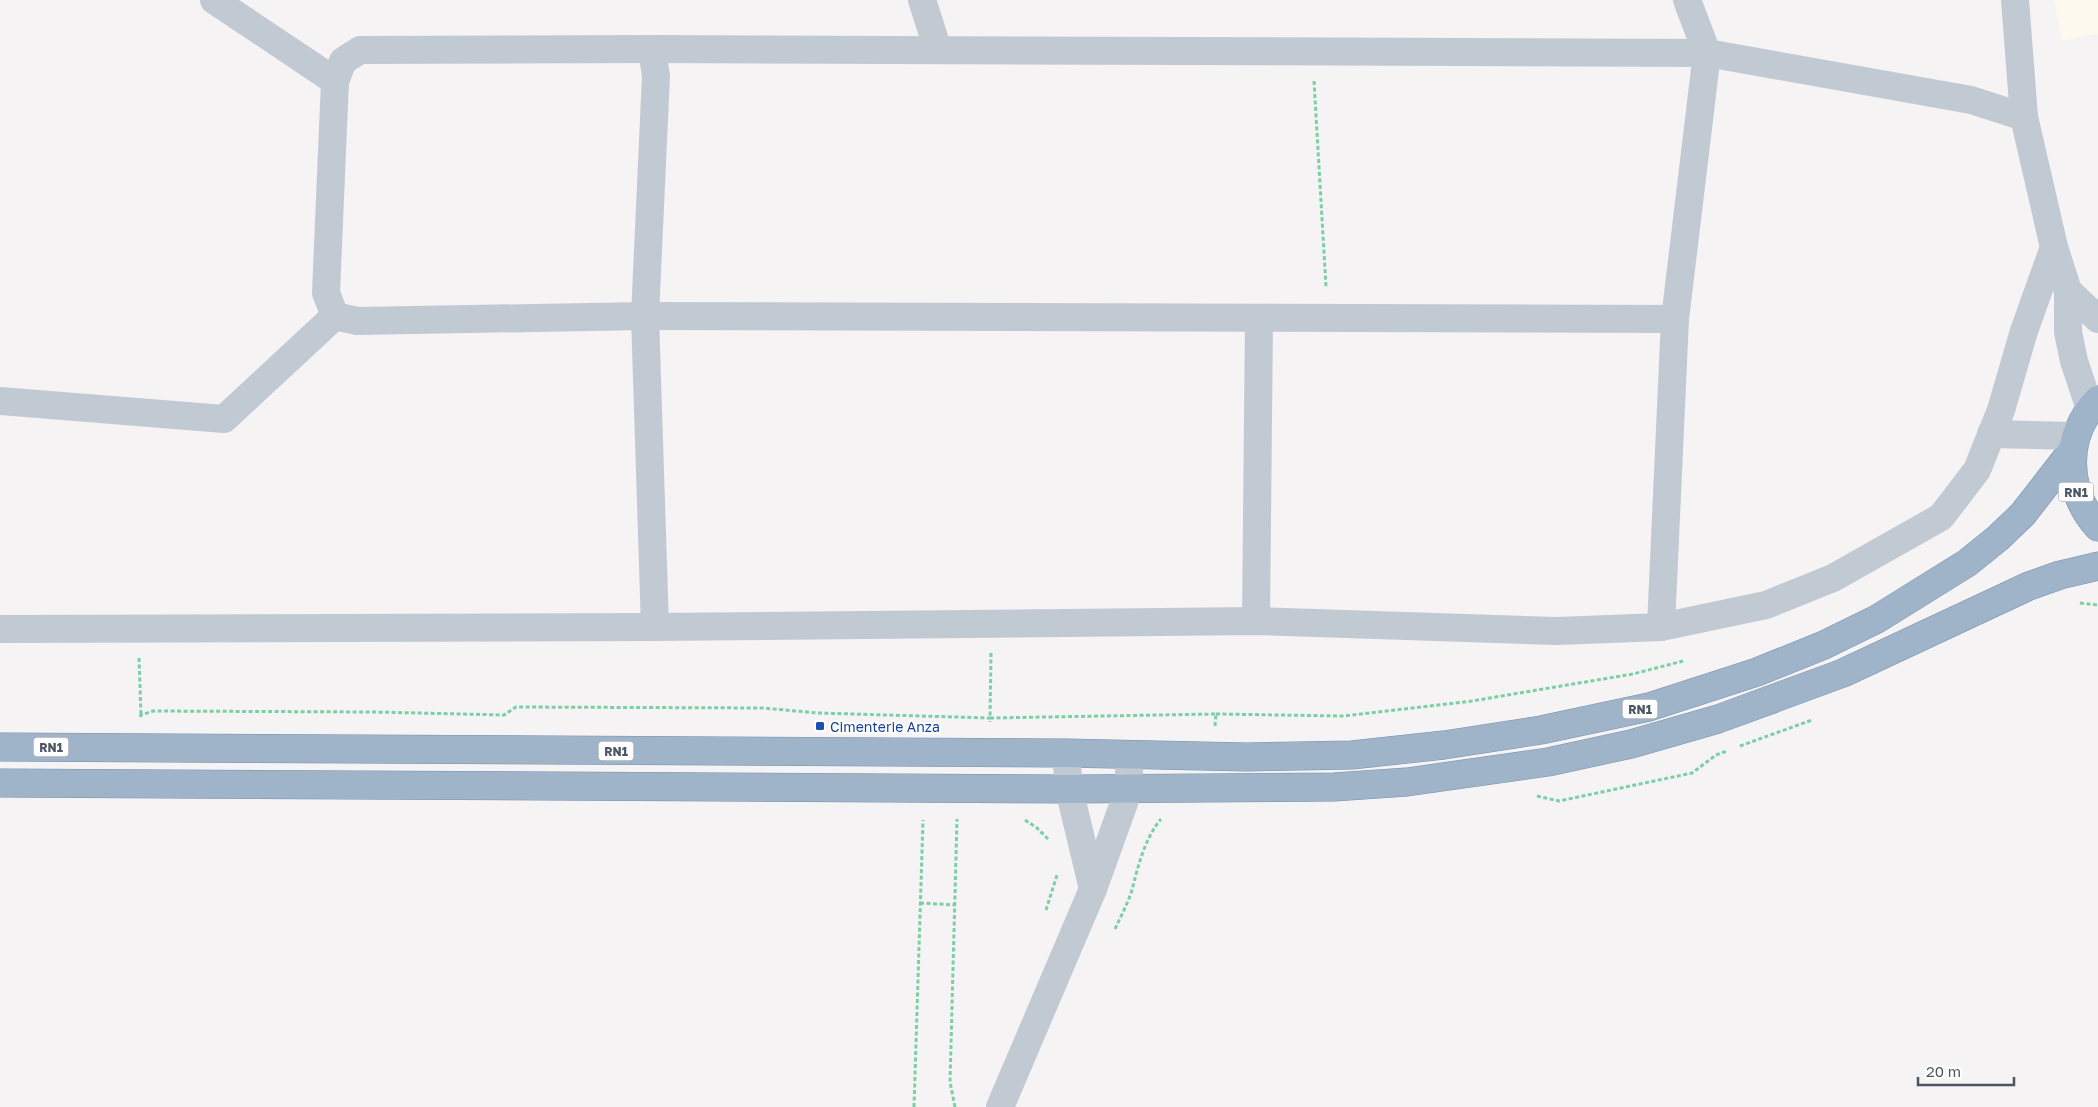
<svg xmlns="http://www.w3.org/2000/svg" width="2098" height="1107" viewBox="0 0 2098 1107" font-family="'Golos Text',sans-serif">
	<style>
		.commercial { fill: #fdf9ef }
		.lines { fill: none; stroke-linecap: round; stroke-linejoin: round }
		.trunk-casing { stroke: #7690ad; stroke-width: 29 }
		.path { stroke: #7ad0a6; stroke-width: 3; stroke-dasharray: 4 2.5; stroke-linecap: butt }
		.minor { stroke: #c1cad2; stroke-width: 28 }
		.tertiary { stroke: #c1cad2; stroke-width: 28 }
		.trunk { stroke: #9fb4c9; stroke-width: 28 }
		.transit-dot { fill: #1a4fb4; stroke: #fff; stroke-width: 2 }
		.labels { text-anchor: middle; dominant-baseline: central; stroke-width: 4; stroke-linejoin: round; paint-order: stroke }
		.shield { fill: #fff; stroke: #808990; stroke-width: 1 }
		.shield-label { font-size: 12px; font-weight: bold; fill: #4a5661 }
		.transit-label { font-size: 14px; fill: #164399; stroke: #fff; text-anchor: start }
	</style>
	<rect width="100%" height="100%" fill="#f5f3f3"/>
	<!-- commercial -->
	<path class="commercial" d="M2054,0H2098V34L2062,41Z"/>
	<g class="lines">
		<!-- trunk casing -->
		<g class="trunk-casing">
			<g id="trunk">
				<path d="M2098,400C2063,436 2065,491 2098,527"/>
				<path d="M0,747L1066,753L1246,757L1352,755L1444,745L1541,730L1649,707L1757,672L1824,645L1877,619L1967,563L1998,538L2023,514L2072,451"/>
				<path d="M0,783L1069,789L1334,787L1407,782L1548,762L1631,744L1718,719L1843,673L2029,586L2060,575L2098,566"/>
			</g>
		</g>
		<!-- path -->
		<g class="path">
			<path d="M1314,81L1326,287"/>
			<path d="M2080,603L2098,605"/>
			<path d="M991,653L990,718L1216,714L1215,726"/>
			<path d="M139,658L141,715"/>
			<path d="M1216,714L1343,716L1472,701L1567,685L1633,674L1683,661"/>
			<path d="M140,717L141,715L153,711L373,712L504,715L516,707L763,708L818,713L990,718V722"/>
			<path d="M1740,746L1812,720"/>
			<path d="M1537,796L1559,801L1692,773L1716,755L1727,751"/>
			<path d="M1025,820L1037,828L1049,840"/>
			<path d="M920,903L955,905"/>
			<path d="M1046,910L1057,875"/>
			<path d="M1115,929C1121,916 1128,903 1132,890C1138,866 1145,838 1161,819"/>
			<path d="M914,1107L923,820"/>
			<path d="M955,1107L950,1082L957,819"/>
		</g>
		<!-- minor -->
		<g class="minor">
			<path d="M214,0L335,81"/>
			<path d="M922,0L938,50"/>
			<path d="M652,49L656,76L645,316L655,627"/>
			<path d="M1675,319L645,316L357,321L335,316L326,293L335,81L343,61L360,50L652,49L1707,53L1971,100L2024,117"/>
			<path d="M0,401L224,419L335,316"/>
			<path d="M1991,434L2076,436"/>
			<path d="M1256,621L1259,318"/>
			<path d="M1661,627L1675,319L1707,53L1687,0"/>
			<path d="M0,629L655,627L1256,621L1557,631L1661,627L1766,605L1833,578L1941,517L1977,470L2001,410L2024,331L2054,247"/>
			<path d="M1066,753L1069,789L1093,889"/>
			<path d="M1000,1107L1093,889L1129,789V755"/>
		</g>
		<!-- tertiary -->
		<g class="tertiary">
			<path d="M2015,0L2024,117L2054,247L2068,291V332L2074,361L2090,409"/>
			<path d="M2068,291L2098,319"/>
		</g>
		<!-- trunk -->
		<use href="#trunk" class="trunk"/>
	</g>
	<!-- markers -->
	<rect class="transit-dot" x="815" y="721" width="10" height="10" rx="2.5"/>
	<g class="labels">
		<!-- shield labels -->
		<g class="shield">
			<rect x="2058.5" y="482.5" width="35" height="19" rx="4"/>
			<rect x="1622.5" y="699.5" width="35" height="19" rx="4"/>
			<rect x="33.5" y="737.5" width="35" height="19" rx="4"/>
			<rect x="598.5" y="741.5" width="35" height="19" rx="4"/>
		</g>
		<g class="shield-label">
			<text x="2076" y="492">RN1</text>
			<text x="1640" y="709">RN1</text>
			<text x="51" y="747">RN1</text>
			<text x="616" y="751">RN1</text>
		</g>
		<!-- transit labels -->
		<g class="transit-label">
			<text x="830" y="726">Cimenterie Anza</text>
		</g>
	</g>
	<!-- scale -->
	<path d="M1918 1077v8h96v-8" fill="none" stroke="#4a5661" stroke-width="2.5"/>
	<text x="1926" y="1077" font-size="15" fill="#4a5661" stroke="#ffffff" stroke-width="4" paint-order="stroke">20 m</text>
</svg>
